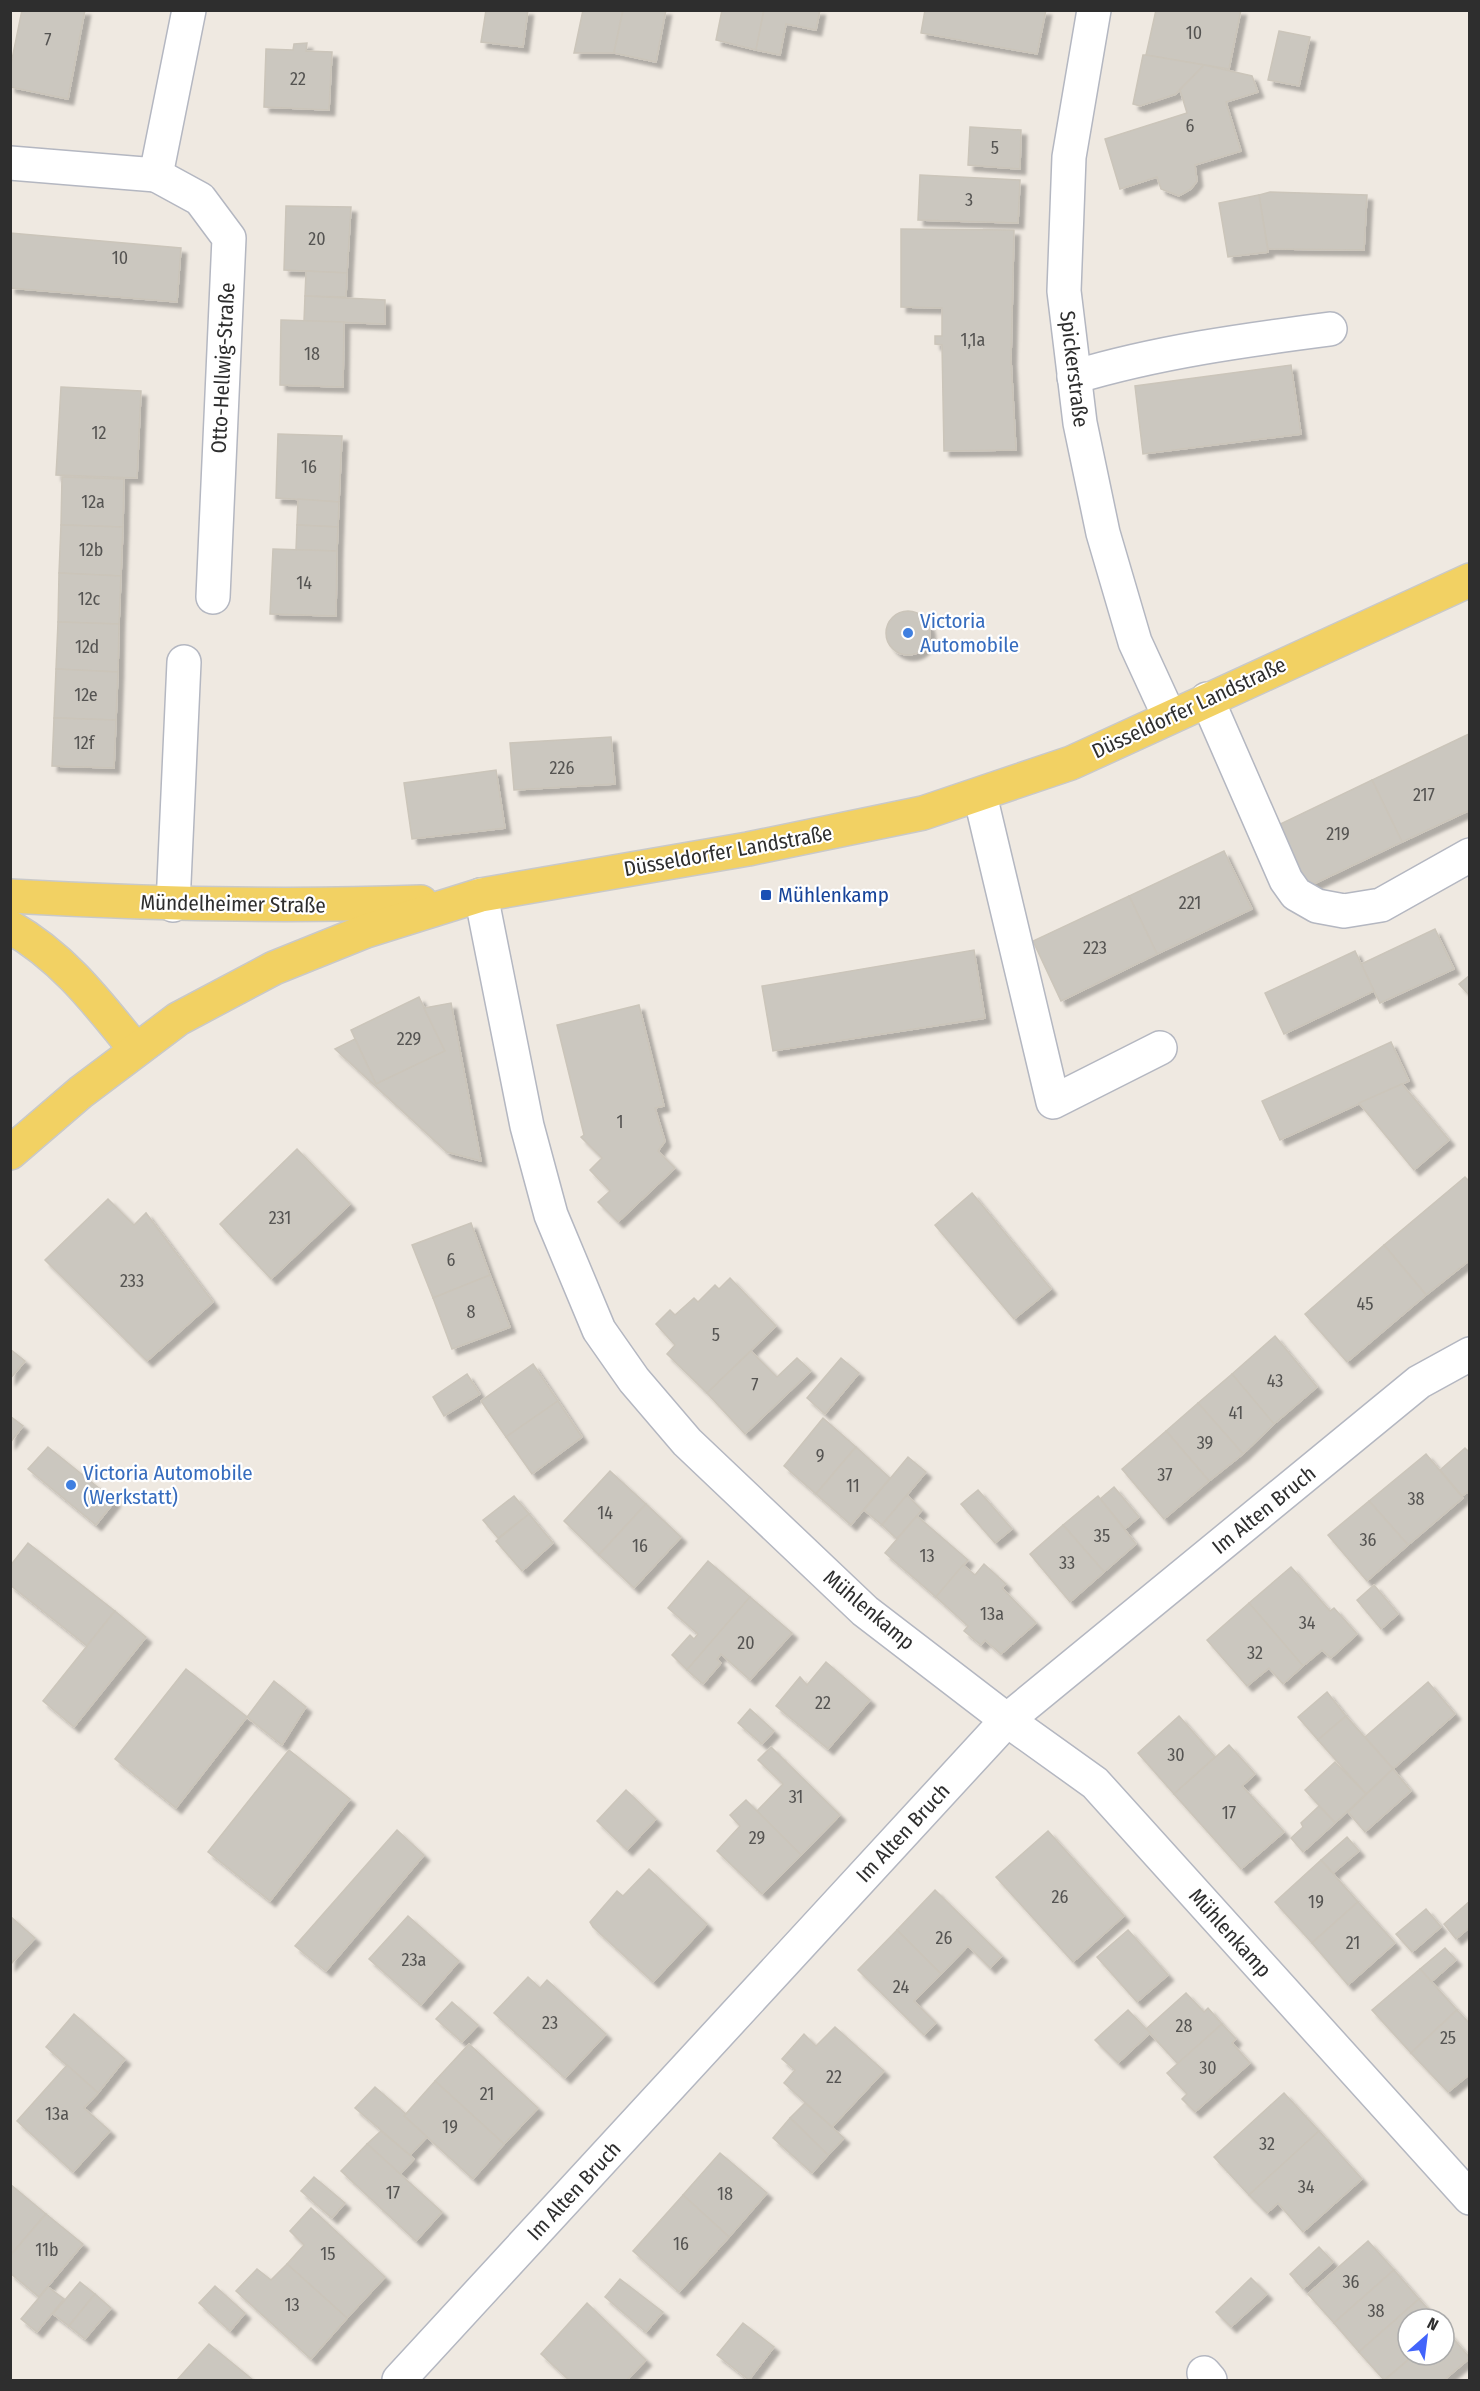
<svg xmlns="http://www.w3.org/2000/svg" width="1480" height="2391" viewBox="0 0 1480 2391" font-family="'Fira Sans Condensed',sans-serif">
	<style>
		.building { fill: #cbc7bf; stroke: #cbc5ba; stroke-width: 1.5; filter: url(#shadow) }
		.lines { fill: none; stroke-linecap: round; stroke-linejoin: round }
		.minor-casing { stroke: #b4b7c1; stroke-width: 36 }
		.major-casing { stroke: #c9c9c9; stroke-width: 36 }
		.minor { stroke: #fff; stroke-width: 33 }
		.major { stroke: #f2d163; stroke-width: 33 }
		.shop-dot { fill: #3f7fe0; stroke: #fff; stroke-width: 2 }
		.transit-dot { fill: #1a4fb4; stroke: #fff; stroke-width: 2 }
		.labels { text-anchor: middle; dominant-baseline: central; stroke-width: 4.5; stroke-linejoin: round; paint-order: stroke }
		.number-label { font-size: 18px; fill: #555452 }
		.street-label { font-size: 21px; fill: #2e2e2e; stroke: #fff }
		.shop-label { font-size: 21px; fill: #366cbe; stroke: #fff; text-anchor: start }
		.transit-label { font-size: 21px; fill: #164399; stroke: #fff; text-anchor: start }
	</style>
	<defs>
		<filter id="shadow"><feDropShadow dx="5.5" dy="5.5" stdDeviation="1.5" flood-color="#0004"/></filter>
	</defs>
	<rect width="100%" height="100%" fill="#efe9e1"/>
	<!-- building -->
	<g class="building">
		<path d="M22,10H85L68,99L10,87V69Z"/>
		<path d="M486,10H528L523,47L481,42Z"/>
		<path d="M583,10H623L614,53H574Z"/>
		<path d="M623,10H666L656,62L614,53Z"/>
		<path d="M722,10H764L756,50L716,40Z"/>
		<path d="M764,10H820L816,30L786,24L780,55L756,50Z"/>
		<path d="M925,10H1046L1037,54L921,33Z"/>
		<path d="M1156,10H1241L1229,69L1146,55Z"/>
		<path d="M1279,31L1310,37L1299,86L1268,80Z"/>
		<path d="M307,43L306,51L332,52L329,110L264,107L266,49L293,50L294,44Z"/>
		<path d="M1143,55H1146L1204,65L1176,94L1140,106L1133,104Z"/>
		<path d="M1204,65L1252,76L1258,92L1226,102L1241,151L1195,165L1197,181L1191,189L1179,196L1161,189L1157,177L1120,189L1105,139L1187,113L1180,90Z"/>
		<path d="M970,127L1021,130L1020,169L968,165Z"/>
		<path d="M920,175L1020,180L1018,223L918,220Z"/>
		<path d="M1270,192L1367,195L1364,250L1268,249L1259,195Z"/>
		<path d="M1259,195L1268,252L1228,257L1219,203Z"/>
		<path d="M286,206L351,207L347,273L284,270Z"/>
		<path d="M901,229L1014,230L1011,360L1016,450L944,451L942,345L935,344V336H942V308L901,307Z"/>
		<path d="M10,233L181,248L177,302L10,288Z"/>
		<path d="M306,271L347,273L346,297L305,296Z"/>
		<path d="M305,296L385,300V324L304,321Z"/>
		<path d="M281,320L344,322L343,387L280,385Z"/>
		<path d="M1291,365L1301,434L1143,454L1135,386Z"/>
		<path d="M61,387L141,391L137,478L56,475Z"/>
		<path d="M278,434L342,436L339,502L276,498Z"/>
		<path d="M62,477L124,479L123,527L61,525Z"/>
		<path d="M298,499L339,502L338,527L297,525Z"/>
		<path d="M61,525L123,527L121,576L59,573Z"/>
		<path d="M297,525L338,527L337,551L296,550Z"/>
		<path d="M273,549L337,551L336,616L270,614Z"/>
		<path d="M59,573L121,576L119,624L58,622Z"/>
		<circle cx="908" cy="633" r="22"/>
		<path d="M58,622L119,624L118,672L56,669Z"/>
		<path d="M56,669L118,672L116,720L54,718Z"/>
		<path d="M54,718L116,720L114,768L52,766Z"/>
		<path d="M1469,734L1470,810L1402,842L1372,780Z"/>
		<path d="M611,737L615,784L514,790L510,743Z"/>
		<path d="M496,770L505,828L412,839L404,783Z"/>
		<path d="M1372,780L1402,842L1303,889L1274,827Z"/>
		<path d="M1224,851L1252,909L1157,954L1129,896Z"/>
		<path d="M1129,896L1157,954L1061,1001L1033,941Z"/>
		<path d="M1435,929L1454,969L1380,1003L1361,964Z"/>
		<path d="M974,950L985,1018L773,1051L762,986Z"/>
		<path d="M1355,951L1374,991L1284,1034L1265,993Z"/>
		<path d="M1470,975V996L1459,984Z"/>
		<path d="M419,997L445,1051L376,1084L351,1030Z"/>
		<path d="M451,1003L481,1161L447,1152L335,1049L355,1039L376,1084L445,1051L424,1008Z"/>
		<path d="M639,1005L664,1106L655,1108L665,1141L658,1151L675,1168L618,1222L598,1202L610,1191L590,1170L602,1158L581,1137L584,1135L557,1025Z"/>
		<path d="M1391,1042L1409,1081L1280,1140L1262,1101Z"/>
		<path d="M1402,1084L1449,1140L1414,1170L1359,1103Z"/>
		<path d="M297,1149L350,1204L271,1279L220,1224Z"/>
		<path d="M1465,1177L1470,1182V1260L1426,1295L1384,1245Z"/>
		<path d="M972,1193L1051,1289L1014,1319L935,1225Z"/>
		<path d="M108,1199L134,1225L146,1213L213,1302L147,1361L45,1260Z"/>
		<path d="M471,1223L490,1275L433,1298L412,1245Z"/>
		<path d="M1384,1245L1426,1295L1347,1362L1305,1314Z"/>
		<path d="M490,1275L510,1327L452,1349L433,1298Z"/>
		<path d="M730,1278L776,1326L707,1393L667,1354L675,1345L656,1324L670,1310L675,1315L694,1298L698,1302L715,1285L719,1289Z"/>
		<path d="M1275,1336L1317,1387L1274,1424L1232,1374Z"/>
		<path d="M10,1349L25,1361L10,1379Z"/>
		<path d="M751,1351L777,1377L797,1358L811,1371L745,1434L707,1393Z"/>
		<path d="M841,1358L859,1373L825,1414L807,1398Z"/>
		<path d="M533,1364L558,1401L506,1437L481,1401Z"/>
		<path d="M467,1374L480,1394L444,1416L433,1397Z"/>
		<path d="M1232,1374L1274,1424L1243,1454L1198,1403Z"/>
		<path d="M558,1401L582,1437L532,1474L506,1437Z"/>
		<path d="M1198,1403L1243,1454L1209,1481L1166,1431Z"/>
		<path d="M10,1416L23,1426L10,1443Z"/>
		<path d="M823,1418L856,1447L816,1494L784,1466Z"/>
		<path d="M1166,1431L1209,1481L1164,1519L1122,1469Z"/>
		<path d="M48,1447L115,1501L96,1525L28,1469Z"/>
		<path d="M856,1447L890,1478L851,1525L816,1494Z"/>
		<path d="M1465,1448L1470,1453V1494L1468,1492L1462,1496L1440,1470Z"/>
		<path d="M1426,1454L1463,1498L1408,1545L1369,1501Z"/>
		<path d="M908,1457L926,1472L882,1525L864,1510Z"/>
		<path d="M610,1471L646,1504L599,1555L564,1521Z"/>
		<path d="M1114,1487L1139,1517L1125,1529L1100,1499Z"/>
		<path d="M978,1490L1012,1529L995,1543L961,1504Z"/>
		<path d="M907,1495L922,1510L897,1539L882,1525Z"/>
		<path d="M514,1496L529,1514L498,1538L483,1520Z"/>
		<path d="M1098,1496L1136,1544L1104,1572L1063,1525Z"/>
		<path d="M1369,1501L1408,1545L1367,1581L1328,1535Z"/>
		<path d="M646,1504L681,1537L634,1588L599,1555Z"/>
		<path d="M529,1514L553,1543L522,1571L496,1541Z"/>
		<path d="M917,1516L968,1560L936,1597L885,1553Z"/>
		<path d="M1063,1525L1104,1572L1070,1602L1030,1554Z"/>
		<path d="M28,1543L115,1611L87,1646L10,1585V1566Z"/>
		<path d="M708,1561L750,1597L687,1670L672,1655L690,1635L694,1639L698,1634L668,1608Z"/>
		<path d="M984,1564L1006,1584L1002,1588L1036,1623L1001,1654L985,1640L981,1645L964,1631L968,1626L936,1597L963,1565L975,1575Z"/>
		<path d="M1291,1567L1330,1611L1334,1608L1357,1634L1331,1658L1322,1650L1303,1666L1249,1603Z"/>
		<path d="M1374,1585L1398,1614L1381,1629L1357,1600Z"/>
		<path d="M750,1597L792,1633L750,1680L721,1654L717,1659L721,1663L703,1684L687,1670Z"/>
		<path d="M1249,1603L1303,1666L1283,1684L1269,1668L1247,1686L1207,1640Z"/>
		<path d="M115,1611L146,1637L74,1727L43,1701Z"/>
		<path d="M826,1662L870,1700L828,1749L776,1706L800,1677L807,1685Z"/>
		<path d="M186,1669L247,1717L176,1808L115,1759Z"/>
		<path d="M274,1681L306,1707L282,1745L247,1717Z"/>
		<path d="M1428,1682L1455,1714L1393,1769L1365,1737Z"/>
		<path d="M1327,1692L1346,1716L1318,1740L1298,1717Z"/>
		<path d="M750,1709L774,1731L762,1744L738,1723Z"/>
		<path d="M1179,1716L1215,1757L1174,1794L1138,1753Z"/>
		<path d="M1346,1716L1393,1769L1366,1794L1318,1740Z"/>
		<path d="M1229,1745L1255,1774L1242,1786L1284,1832L1241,1869L1174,1794Z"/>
		<path d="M771,1747L840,1815L801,1855L757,1811L783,1784L758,1760Z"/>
		<path d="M289,1750L350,1799L270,1901L208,1852Z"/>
		<path d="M1335,1762L1366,1794L1335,1823L1305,1790Z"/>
		<path d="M1393,1769L1411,1791L1365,1832L1348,1812Z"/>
		<path d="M626,1790L656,1819L627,1850L597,1821Z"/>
		<path d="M746,1800L801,1855L762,1894L717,1851L740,1826L730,1815Z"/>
		<path d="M1319,1806L1335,1823L1303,1852L1291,1838L1303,1827L1301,1823Z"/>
		<path d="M397,1830L424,1855L326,1971L295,1946Z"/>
		<path d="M1048,1831L1124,1916L1073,1962L996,1877Z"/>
		<path d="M1347,1837L1359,1851L1333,1873L1321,1860Z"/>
		<path d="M1321,1860L1358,1902L1312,1943L1275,1902Z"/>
		<path d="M649,1869L707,1924L653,1982L593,1927L590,1922L617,1891L623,1896Z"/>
		<path d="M935,1890L1002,1956L990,1968L968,1946L941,1974L897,1930Z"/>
		<path d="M1470,1901V1927L1456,1939L1444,1924Z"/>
		<path d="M1358,1902L1395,1943L1348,1985L1312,1943Z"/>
		<path d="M1426,1909L1441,1927L1412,1952L1396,1934Z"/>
		<path d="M10,1916L35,1938L10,1965Z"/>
		<path d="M408,1916L459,1961L421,2005L369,1959Z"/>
		<path d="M897,1930L941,1974L914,2001L936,2023L924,2035L858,1970Z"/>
		<path d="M1128,1930L1168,1975L1137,2002L1097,1957Z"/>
		<path d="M1445,1948L1456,1960L1431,1982L1420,1969Z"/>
		<path d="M1420,1969L1457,2010L1411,2053L1372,2010Z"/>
		<path d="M528,1977L540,1988L547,1980L606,2034L565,2078L494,2013Z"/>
		<path d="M1186,1993L1204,2012L1208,2008L1222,2024L1178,2064L1146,2029Z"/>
		<path d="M452,2002L478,2025L462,2042L436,2019Z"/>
		<path d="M1128,2010L1150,2033L1118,2063L1095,2040Z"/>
		<path d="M1457,2010L1470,2024V2074L1448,2092L1411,2053Z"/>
		<path d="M74,2014L125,2059L98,2093L46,2047Z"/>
		<path d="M1222,2024L1236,2039L1232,2043L1250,2063L1195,2112L1182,2099L1187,2094L1167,2073Z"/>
		<path d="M835,2027L884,2071L832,2127L784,2083L795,2070L782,2059L804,2034L816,2046Z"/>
		<path d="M469,2044L538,2108L504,2144L435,2081Z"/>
		<path d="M67,2065L98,2093L84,2108L110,2131L73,2172L17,2121Z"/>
		<path d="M435,2081L504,2144L473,2179L404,2116Z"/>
		<path d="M375,2087L406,2114L404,2116L427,2137L410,2155L355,2108Z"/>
		<path d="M1284,2093L1319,2131L1249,2195L1214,2157Z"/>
		<path d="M805,2103L844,2138L828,2155L790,2118Z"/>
		<path d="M790,2118L828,2155L812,2173L773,2138Z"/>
		<path d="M381,2131L414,2159L400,2174L367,2144Z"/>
		<path d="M1319,2131L1362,2179L1303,2232L1278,2203L1267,2213L1249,2195Z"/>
		<path d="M367,2144L442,2212L416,2241L341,2171Z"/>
		<path d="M720,2153L767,2193L729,2237L683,2195Z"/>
		<path d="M314,2177L345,2203L332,2218L301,2191Z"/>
		<path d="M10,2184L46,2214L10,2256Z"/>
		<path d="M683,2195L729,2237L679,2292L633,2251Z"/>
		<path d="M311,2208L385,2277L347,2318L287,2264L304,2245L290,2231Z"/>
		<path d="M46,2214L83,2244L39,2297L10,2273V2256Z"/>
		<path d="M1368,2241L1394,2270L1334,2323L1308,2294Z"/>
		<path d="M1319,2247L1333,2262L1303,2289L1290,2274Z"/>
		<path d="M287,2264L347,2318L311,2359L236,2291L257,2269L271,2280Z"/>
		<path d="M1394,2270L1419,2299L1359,2352L1334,2323Z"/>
		<path d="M1251,2278L1267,2294L1231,2327L1216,2312Z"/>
		<path d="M620,2279L663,2312L646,2332L605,2297Z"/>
		<path d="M80,2282L95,2294L69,2326L53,2314Z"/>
		<path d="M215,2286L245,2313L230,2331L199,2303Z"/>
		<path d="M48,2287L64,2299L37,2332L21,2319Z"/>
		<path d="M95,2294L111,2308L85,2339L69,2326Z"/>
		<path d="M1419,2299L1437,2319H1408V2355H1414L1384,2380L1359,2352Z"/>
		<path d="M587,2303L646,2360L627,2380H569L541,2354Z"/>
		<path d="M743,2323L774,2347L749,2380L717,2355Z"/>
		<path d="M1444,2328L1470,2358L1444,2380H1385L1414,2355H1444Z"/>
		<path d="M209,2344L253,2380H177Z"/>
	</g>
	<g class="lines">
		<!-- minor casing -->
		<g class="minor-casing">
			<g id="minor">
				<path d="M1094,10L1069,157L1064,291L1080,423L1103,533L1135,642L1169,716"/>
				<path d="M10,163L156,175L189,10"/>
				<path d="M156,175L200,199L229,238L213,597"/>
				<path d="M1074,377C1157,352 1245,340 1330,329"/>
				<path d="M1207,699L1286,880L1296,894L1317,906L1344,911L1381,905L1470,855"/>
				<path d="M980,795L1053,1102L1160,1048"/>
				<path d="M481,895L527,1126L551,1215L599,1330L634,1380L687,1442L865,1611L1007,1720L1095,1783L1470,2198"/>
				<path d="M173,905L184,662"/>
				<path d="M1204,2373L1210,2380"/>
				<path d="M399,2380L1007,1720L1419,1382L1470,1354"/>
			</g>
		</g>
		<!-- major casing -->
		<g class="major-casing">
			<g id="major">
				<path d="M10,896C148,904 284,907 421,902"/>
				<path d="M10,927C63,957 97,1002 135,1049"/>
				<path d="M10,1153L81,1092L178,1019L274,968L366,931L481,895L748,849L923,813L1071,763L1470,580"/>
			</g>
		</g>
		<!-- minor -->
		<use href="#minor" class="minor"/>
		<!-- major -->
		<use href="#major" class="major"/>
	</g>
	<!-- markers -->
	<g class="shop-dot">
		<circle cx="908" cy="633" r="6"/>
		<circle cx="71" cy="1485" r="6"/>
	</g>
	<rect class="transit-dot" x="760" y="889" width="12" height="12" rx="3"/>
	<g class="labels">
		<!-- number labels -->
		<g class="number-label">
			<text x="1194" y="33">10</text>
			<text x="48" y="40">7</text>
			<text x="298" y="79">22</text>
			<text x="1190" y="126">6</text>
			<text x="995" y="148">5</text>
			<text x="969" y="200">3</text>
			<text x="317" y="239">20</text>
			<text x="120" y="258">10</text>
			<text x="973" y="340">1,1a</text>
			<text x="312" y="354">18</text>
			<text x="99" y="433">12</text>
			<text x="309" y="467">16</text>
			<text x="93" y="502">12a</text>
			<text x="91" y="550">12b</text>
			<text x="304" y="583">14</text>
			<text x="89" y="599">12c</text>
			<text x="87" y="647">12d</text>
			<text x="86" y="695">12e</text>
			<text x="84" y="743">12f</text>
			<text x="562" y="768">226</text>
			<text x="1424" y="795">217</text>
			<text x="1338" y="834">219</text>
			<text x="1190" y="903">221</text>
			<text x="1095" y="948">223</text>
			<text x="409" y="1039">229</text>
			<text x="620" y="1122">1</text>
			<text x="280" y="1218">231</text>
			<text x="451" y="1260">6</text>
			<text x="132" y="1281">233</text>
			<text x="1365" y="1304">45</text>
			<text x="471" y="1312">8</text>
			<text x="716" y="1335">5</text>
			<text x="1275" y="1381">43</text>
			<text x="755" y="1385">7</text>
			<text x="1236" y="1413">41</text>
			<text x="1205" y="1443">39</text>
			<text x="820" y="1456">9</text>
			<text x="1165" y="1475">37</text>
			<text x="853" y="1486">11</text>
			<text x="1416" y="1499">38</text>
			<text x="605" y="1513">14</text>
			<text x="1102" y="1536">35</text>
			<text x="1368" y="1540">36</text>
			<text x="640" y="1546">16</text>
			<text x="927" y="1556">13</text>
			<text x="1067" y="1563">33</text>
			<text x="992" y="1614">13a</text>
			<text x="1307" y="1623">34</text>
			<text x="746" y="1643">20</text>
			<text x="1255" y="1653">32</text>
			<text x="823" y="1703">22</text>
			<text x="1176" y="1755">30</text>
			<text x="796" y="1797">31</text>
			<text x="1229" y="1813">17</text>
			<text x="757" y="1838">29</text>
			<text x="1060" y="1897">26</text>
			<text x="1316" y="1902">19</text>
			<text x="944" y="1938">26</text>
			<text x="1353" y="1943">21</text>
			<text x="414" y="1960">23a</text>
			<text x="901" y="1987">24</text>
			<text x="550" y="2023">23</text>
			<text x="1184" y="2026">28</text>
			<text x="1448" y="2038">25</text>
			<text x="1208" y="2068">30</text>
			<text x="834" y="2077">22</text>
			<text x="487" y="2094">21</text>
			<text x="57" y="2114">13a</text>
			<text x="450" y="2127">19</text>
			<text x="1267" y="2144">32</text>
			<text x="1306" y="2187">34</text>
			<text x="393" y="2193">17</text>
			<text x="725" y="2194">18</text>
			<text x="681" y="2244">16</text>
			<text x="47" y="2250">11b</text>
			<text x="328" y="2254">15</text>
			<text x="1351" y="2282">36</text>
			<text x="292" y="2305">13</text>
			<text x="1376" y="2311">38</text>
		</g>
		<!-- street labels -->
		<g class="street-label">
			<text transform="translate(223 368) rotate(-87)">Otto-Hellwig-Straße</text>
			<text transform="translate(1074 369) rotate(83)">Spickerstraße</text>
			<text transform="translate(1189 708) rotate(-25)">Düsseldorfer Landstraße</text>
			<text transform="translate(728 851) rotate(-10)">Düsseldorfer Landstraße</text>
			<text transform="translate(233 904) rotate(1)">Mündelheimer Straße</text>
			<text transform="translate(1264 1510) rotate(-39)">Im Alten Bruch</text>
			<text transform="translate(869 1610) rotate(40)">Mühlenkamp</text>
			<text transform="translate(903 1833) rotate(-47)">Im Alten Bruch</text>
			<text transform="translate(1230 1933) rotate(48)">Mühlenkamp</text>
			<text transform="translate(574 2191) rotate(-47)">Im Alten Bruch</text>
		</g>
		<!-- shop labels -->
		<g class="shop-label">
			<text x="920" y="621">Victoria<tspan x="920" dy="24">Automobile</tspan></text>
			<text x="83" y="1473">Victoria Automobile<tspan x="83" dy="24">(Werkstatt)</tspan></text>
		</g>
		<!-- transit labels -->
		<g class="transit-label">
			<text x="778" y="895">Mühlenkamp</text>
		</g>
	</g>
	<!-- border -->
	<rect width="1480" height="2391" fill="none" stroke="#2e2e2e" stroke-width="24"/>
	<!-- north arrow -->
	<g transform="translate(1426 2337) rotate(28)"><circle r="28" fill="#ffffff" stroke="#ababab" stroke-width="1.5"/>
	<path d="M0-4.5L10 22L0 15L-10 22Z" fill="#4264fb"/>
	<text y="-9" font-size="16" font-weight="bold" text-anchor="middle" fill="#2e2e2e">N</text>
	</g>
</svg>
